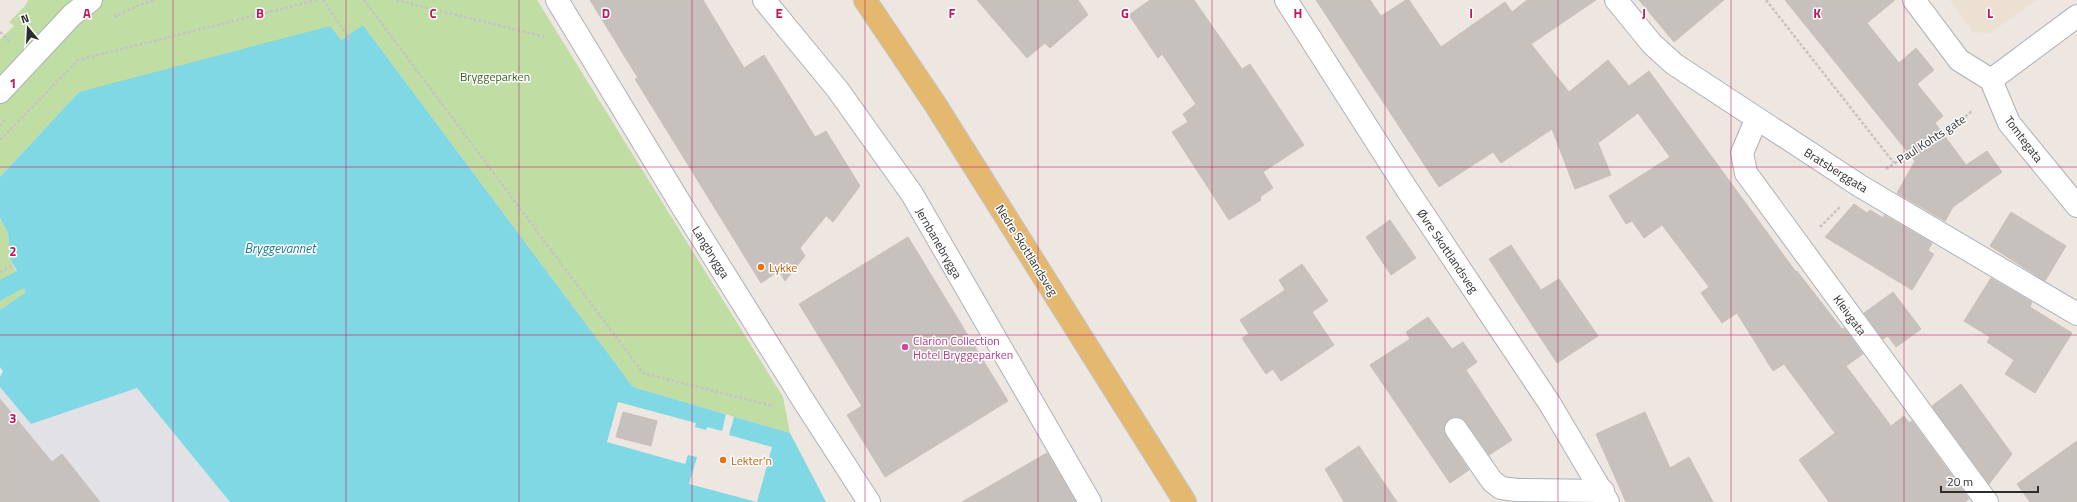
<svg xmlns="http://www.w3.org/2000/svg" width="2077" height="502" viewBox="0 0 2077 502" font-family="'Titillium Web',sans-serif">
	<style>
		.industrial { fill: #e1e1e6 }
		.education { fill: #ece0d2 }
		.green { fill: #c0dea3 }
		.water { fill: #7fd8e4 }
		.pier { fill: #ede6e1 }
		.building { fill: #c6c1bc; stroke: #c8c1ba }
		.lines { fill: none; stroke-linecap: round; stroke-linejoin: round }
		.minor-casing { stroke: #adb1b8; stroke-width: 24 }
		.major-casing { stroke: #c4c4c4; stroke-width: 24 }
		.path { stroke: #c4c4c4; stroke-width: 2.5; stroke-dasharray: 3 2; stroke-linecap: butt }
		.minor { stroke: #fff; stroke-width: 22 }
		.major { stroke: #e4b86f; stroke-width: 22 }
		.grid { fill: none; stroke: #c2185b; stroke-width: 1; stroke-opacity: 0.55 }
		.food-dot { fill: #e8710a; stroke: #fff; stroke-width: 1.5 }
		.hotel-dot { fill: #d1479c; stroke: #fff; stroke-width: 1.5 }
		.labels { text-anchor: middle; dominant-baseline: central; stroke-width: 3; stroke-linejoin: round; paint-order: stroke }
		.park-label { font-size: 12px; fill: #3a6422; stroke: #fff }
		.street-label { font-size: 12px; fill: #2d2d2d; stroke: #fff }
		.food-label { font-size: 12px; fill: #c56008; stroke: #fff; text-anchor: start }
		.hotel-label { font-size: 12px; fill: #b23c85; stroke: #fff; text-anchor: start }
		.water-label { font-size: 13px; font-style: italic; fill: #1b7b93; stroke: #fff }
		.grid-label { font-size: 13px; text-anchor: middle; font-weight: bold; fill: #c2185b; stroke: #fff; stroke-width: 3; stroke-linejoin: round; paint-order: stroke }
	</style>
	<rect width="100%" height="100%" fill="#ede6e1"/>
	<!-- industrial -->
	<path class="industrial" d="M0,387L31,424L137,388L230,502H0Z"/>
	<!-- education -->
	<path class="education" d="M1950,0H2037L1990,33L1973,32Z"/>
	<!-- green -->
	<g class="green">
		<path d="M28,0H537L783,397L790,433L633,387L363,25L341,40L79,92L0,177V39L14,26L9,22L25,6Z"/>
		<path d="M0,218L8,233L10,259L26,292L0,310Z"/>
	</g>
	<!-- water -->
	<path class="water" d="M363,25L633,387L790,433L826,502H230L137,388L31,424L0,387V377L3,371L0,367V310L26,292L24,288L0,301V280L17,271L10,259L8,233L0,218V177L79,92L330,26L341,40Z"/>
	<!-- pier -->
	<path class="pier" d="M618,402L696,423L695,427L706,430L707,427L722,431L726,414L734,417L729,435L772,447L757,502L689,484L697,457L688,455L685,464L607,442Z"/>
	<!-- building -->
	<g class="building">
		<path d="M590,0H703L744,68L764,55L815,137L826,131L860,186L833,222L826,216L800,248L805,256L785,281L779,271L761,283L635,79L638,78Z"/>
		<path d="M977,0H1078L1088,15L1050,48L1045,43L1027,58Z"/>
		<path d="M1150,0H1194L1242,69L1250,64L1304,145L1263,172L1273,188L1260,197L1261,200L1229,220L1172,132L1188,122L1183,114L1196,104L1162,54L1158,58L1129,15Z"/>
		<path d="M1316,0H1370L1381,16L1406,0H1409L1441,47L1505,2L1512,12L1527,0H1596L1531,44L1569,92L1608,60L1629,86L1649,71L1796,272L1797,271L1842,329L1844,328L1863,354L1846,366L1891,426L1904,416L1909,423L1912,421L1969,499L1965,502H1829L1799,460L1835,433L1784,364L1773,371L1737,313L1722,323L1701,293L1709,287L1662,225L1644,238L1632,221L1626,224L1609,196L1670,157L1638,113L1598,143L1611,175L1575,189L1552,129L1501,163L1493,152L1439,187Z"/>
		<path d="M1639,0H1724L1674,42Z"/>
		<path d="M1785,0H1895L1867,23L1899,63L1916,48L1934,70L1917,84L1943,116L1935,123L1966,165L1987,151L2002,172L1953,207L1945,221L1897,193L1915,161Z"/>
		<path d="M1854,204L1867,213L1870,210L1883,218L1884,215L1932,243L1928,251L1934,254L1912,290L1825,237Z"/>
		<path d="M2011,212L2066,246L2045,281L1990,246Z"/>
		<path d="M1390,220L1416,258L1391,275L1366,237Z"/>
		<path d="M908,237L1008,401L885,477L847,415L862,406L799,304Z"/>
		<path d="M1511,245L1541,290L1559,279L1598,336L1557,363L1489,259Z"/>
		<path d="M1302,264L1328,301L1312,312L1334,345L1281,381L1273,369L1266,374L1242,338L1249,334L1240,320L1285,290L1279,280Z"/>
		<path d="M1991,278L2032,302L2030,307L2072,333L2035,393L2005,374L2014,360L1987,342L1990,337L1964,321Z"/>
		<path d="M1893,292L1921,329L1896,347L1888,336L1883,339L1864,313Z"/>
		<path d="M1428,317L1452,349L1463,342L1477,362L1466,370L1512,440L1489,455L1466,422L1462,418L1455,417L1449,419L1445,423L1444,430L1446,436L1469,470L1450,483L1370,365L1410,339L1406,332Z"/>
		<path d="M1961,384L2012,454L1989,484L1932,406Z"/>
		<path d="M0,399L52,462L62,454L100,502H0Z"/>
		<path d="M623,412L657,421L651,446L616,437Z"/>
		<path d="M1645,412L1670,468L1689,457L1713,502H1626L1596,434Z"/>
		<path d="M2077,441V502H2030L2017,484Z"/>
		<path d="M1359,446L1397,502H1344L1325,469Z"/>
		<path d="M1047,453L1076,502H962Z"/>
	</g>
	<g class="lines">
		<!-- minor casing -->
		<g class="minor-casing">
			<g id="minor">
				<path d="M557,0L680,203L805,403L869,502"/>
				<path d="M764,0L838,90L912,194L1090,502"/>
				<path d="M1286,0L1406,188L1550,404L1608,502"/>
				<path d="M1616,0L1652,44L1674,64L1860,186L2077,314"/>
				<path d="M1914,0L1959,60L1991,80L2009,123L2077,206"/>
				<path d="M1991,80L2077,16"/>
				<path d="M0,92L72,15L91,0"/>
				<path d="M1756,120L1742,153L1746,173L1987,502"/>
				<path d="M1456,429L1492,481L1501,488L1517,490L1603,491"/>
			</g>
		</g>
		<!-- major casing -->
		<g class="major-casing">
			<path id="major" d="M865,0L935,104L1185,502"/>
		</g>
		<!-- path -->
		<g class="path">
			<path d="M323,0L350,40"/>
			<path d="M364,0L643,373L773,406"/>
			<path d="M396,0L546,37"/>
			<path d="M1766,0L1894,163"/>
			<path d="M114,17L141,4L156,0"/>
			<path d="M0,32L10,42"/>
			<path d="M0,126L5,120"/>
			<path d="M0,140L78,60L317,0"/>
			<path d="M1886,169L1969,114L1972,110"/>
			<path d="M1820,227L1841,206"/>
			<path d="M0,272L13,265"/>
		</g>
		<!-- minor -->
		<use href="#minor" class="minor"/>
		<!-- major -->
		<use href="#major" class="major"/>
	</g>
	<!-- grid -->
	<path class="grid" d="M173,0V502M346,0V502M519,0V502M692,0V502M865,0V502M1038,0V502M1212,0V502M1385,0V502M1558,0V502M1731,0V502M1904,0V502M0,167H2077M0,335H2077"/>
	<!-- markers -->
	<g class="food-dot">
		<circle cx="761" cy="267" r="4"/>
		<circle cx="723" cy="460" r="4"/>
	</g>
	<circle class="hotel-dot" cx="905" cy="347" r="4"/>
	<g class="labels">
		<!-- park labels -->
		<g class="park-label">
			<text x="495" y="76">Bryggeparken</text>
		</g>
		<!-- street labels -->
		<g class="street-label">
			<text transform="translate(1931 139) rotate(-33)">Paul Kohts gate</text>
			<text transform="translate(2024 139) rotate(53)">Tomtegata</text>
			<text transform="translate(1836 170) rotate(32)">Bratsberggata</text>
			<text transform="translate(939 243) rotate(60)">Jernbanebrygga</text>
			<text transform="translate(1027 250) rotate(58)">Nedre Skottlandsveg</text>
			<text transform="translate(1448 251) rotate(56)">Øvre Skottlandsveg</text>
			<text transform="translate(711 252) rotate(58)">Langbrygga</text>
			<text transform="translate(1850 315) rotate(54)">Kleivgata</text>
		</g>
		<!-- food labels -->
		<g class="food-label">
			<text x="769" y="267">Lykke</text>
			<text x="731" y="460">Lekter'n</text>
		</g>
		<!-- hotel labels -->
		<g class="hotel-label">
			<text x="913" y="340">Clarion Collection<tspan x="913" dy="14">Hotel Bryggeparken</tspan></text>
		</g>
		<!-- water labels -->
		<g class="water-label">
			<text x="280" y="248">Bryggevannet</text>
		</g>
	</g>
	<g class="grid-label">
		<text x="87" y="18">A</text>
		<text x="260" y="18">B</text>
		<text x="433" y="18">C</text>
		<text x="606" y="18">D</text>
		<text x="779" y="18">E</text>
		<text x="952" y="18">F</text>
		<text x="1125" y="18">G</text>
		<text x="1298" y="18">H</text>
		<text x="1471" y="18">I</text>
		<text x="1644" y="18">J</text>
		<text x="1817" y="18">K</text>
		<text x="1990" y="18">L</text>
		<text x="13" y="88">1</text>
		<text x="13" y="256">2</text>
		<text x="13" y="423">3</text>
	</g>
	<!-- north arrow -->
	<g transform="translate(28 28) rotate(342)" stroke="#ffffff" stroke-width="3" paint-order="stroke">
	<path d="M0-3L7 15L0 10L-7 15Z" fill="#2d2d2d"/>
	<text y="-6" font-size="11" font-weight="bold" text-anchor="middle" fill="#2d2d2d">N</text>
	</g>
	<!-- scale -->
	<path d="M1941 486v6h97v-6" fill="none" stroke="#2d2d2d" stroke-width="2"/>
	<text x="1947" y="486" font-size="12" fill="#2d2d2d" stroke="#ffffff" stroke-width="3" paint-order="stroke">20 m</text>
</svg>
